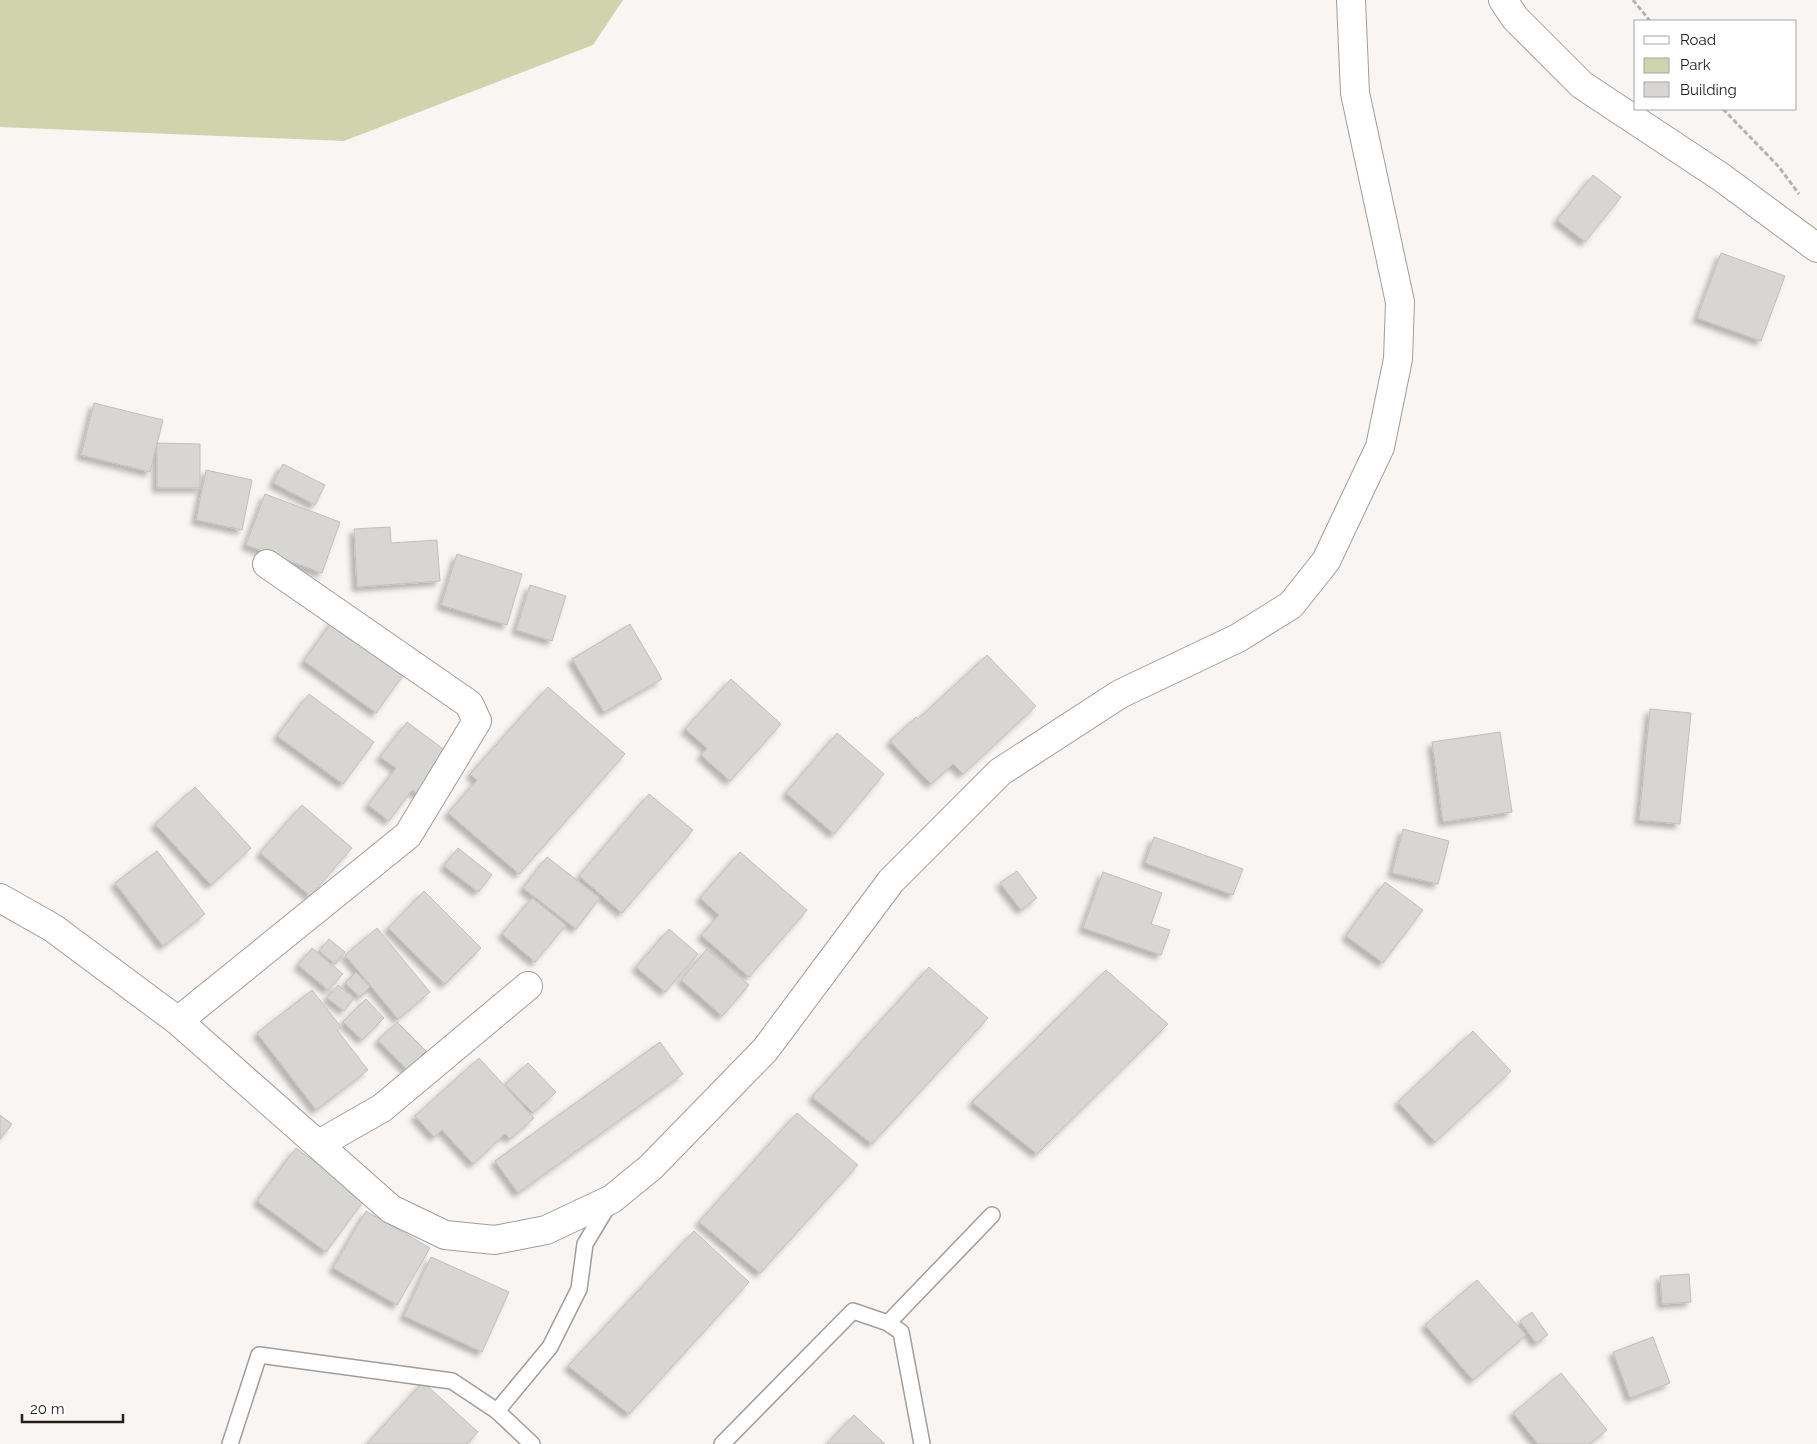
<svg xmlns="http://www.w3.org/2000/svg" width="1817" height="1444" viewBox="0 0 1817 1444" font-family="Raleway,sans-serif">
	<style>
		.green { fill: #cfd4ac }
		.building { fill: #d8d6d2; stroke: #c1bfbc; filter: url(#shadow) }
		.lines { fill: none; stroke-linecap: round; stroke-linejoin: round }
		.service-casing { stroke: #a19d9b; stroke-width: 18 }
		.minor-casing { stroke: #a19d9b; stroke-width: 30 }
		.path { stroke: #b5b2b1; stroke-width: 3; stroke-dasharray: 5 2.5; stroke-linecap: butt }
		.service { stroke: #fff; stroke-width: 15 }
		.minor { stroke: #fff; stroke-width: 28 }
	</style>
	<defs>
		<filter id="shadow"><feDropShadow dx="-4.5" dy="4.5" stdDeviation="2.5" flood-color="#0004"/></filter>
	</defs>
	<rect width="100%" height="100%" fill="#f9f5f3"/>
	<!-- green -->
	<path class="green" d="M0,0H623L593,45L344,141L0,127Z"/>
	<!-- building -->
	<g class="building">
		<path d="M1593,175L1621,197L1585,242L1557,220Z"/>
		<path d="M1721,253L1785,276L1761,341L1697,318Z"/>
		<path d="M94,403L163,420L150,472L81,455Z"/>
		<path d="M157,443L200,444V488H157Z"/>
		<path d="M283,464L325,485L315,505L273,483Z"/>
		<path d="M206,470L252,480L242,530L196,520Z"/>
		<path d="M265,494L340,522L322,573L246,545Z"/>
		<path d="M390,527L391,543L437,540L440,581L357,587L354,529Z"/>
		<path d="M457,554L522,574L507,625L441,605Z"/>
		<path d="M530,585L566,596L552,641L516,630Z"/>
		<path d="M337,615L409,667L376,713L304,661Z"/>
		<path d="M630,624L662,679L604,712L572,659Z"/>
		<path d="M987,655L1036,706L963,774L953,764L931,784L890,741L916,717L918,719Z"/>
		<path d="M731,679L781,724L730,781L701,755L707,748L685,729Z"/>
		<path d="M548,687L625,754L519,874L448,813L477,780L470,774Z"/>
		<path d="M309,694L374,742L343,784L277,736Z"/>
		<path d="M1650,709L1691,713L1680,824L1639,820Z"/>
		<path d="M407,722L450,754L419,795L412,790L389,821L368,805L396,768L380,757Z"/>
		<path d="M1500,732L1512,812L1443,822L1432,742Z"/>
		<path d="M837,733L884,774L834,834L786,793Z"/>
		<path d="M195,787L251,848L211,885L155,824Z"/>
		<path d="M649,794L693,830L622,913L579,876Z"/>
		<path d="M302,805L352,848L310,896L260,853Z"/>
		<path d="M1403,829L1449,841L1438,884L1392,873Z"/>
		<path d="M1154,837L1243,869L1233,895L1145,863Z"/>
		<path d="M458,848L492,875L478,892L444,866Z"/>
		<path d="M157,851L205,914L163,946L115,883Z"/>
		<path d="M740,852L807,910L749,977L701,935L719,915L700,898Z"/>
		<path d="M547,857L600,898L576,929L523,888Z"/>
		<path d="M1017,871L1037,898L1021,910L1000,883Z"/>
		<path d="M1103,872L1162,893L1151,924L1170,930L1161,955L1083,928Z"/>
		<path d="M1385,882L1423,910L1383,963L1346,936Z"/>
		<path d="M424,891L481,948L445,984L388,928Z"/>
		<path d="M532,898L566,925L535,962L502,934Z"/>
		<path d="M377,928L430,992L398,1019L345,955Z"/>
		<path d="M669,929L698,954L665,992L636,967Z"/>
		<path d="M329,939L345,952L335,964L319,951Z"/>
		<path d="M312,948L343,974L328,990L298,965Z"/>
		<path d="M707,949L749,985L722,1016L681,980Z"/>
		<path d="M929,967L988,1018L872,1144L812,1097Z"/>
		<path d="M1106,970L1168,1024L1037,1154L972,1102Z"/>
		<path d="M356,972L370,987L360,997L345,983Z"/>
		<path d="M338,985L354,998L344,1011L327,998Z"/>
		<path d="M312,990L341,1027L337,1030L368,1070L316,1110L257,1033Z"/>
		<path d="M366,999L384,1018L362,1040L343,1022Z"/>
		<path d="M397,1022L426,1051L407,1070L378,1040Z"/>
		<path d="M1473,1031L1511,1071L1435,1142L1398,1102Z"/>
		<path d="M660,1042L683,1074L518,1193L495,1161Z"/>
		<path d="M479,1058L534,1118L510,1139L505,1134L473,1164L442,1130L434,1137L415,1116Z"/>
		<path d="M528,1063L556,1092L533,1113L505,1084Z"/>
		<path d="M797,1113L858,1165L760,1273L699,1222Z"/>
		<path d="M0,1115L12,1124L0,1139Z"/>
		<path d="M296,1148L365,1199L326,1252L257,1201Z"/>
		<path d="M366,1211L430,1248L397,1305L333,1268Z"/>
		<path d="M694,1231L749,1282L629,1414L568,1366Z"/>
		<path d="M431,1257L509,1292L482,1352L404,1316Z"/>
		<path d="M1689,1274L1691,1302L1662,1304L1660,1276Z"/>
		<path d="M1477,1280L1526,1335L1473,1380L1425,1325Z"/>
		<path d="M1532,1312L1548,1335L1536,1343L1520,1321Z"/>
		<path d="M1653,1337L1670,1383L1630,1398L1613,1352Z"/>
		<path d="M1561,1373L1607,1430L1589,1444H1538L1513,1413Z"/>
		<path d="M423,1382L478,1432L467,1444H367Z"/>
		<path d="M854,1415L885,1444H827Z"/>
	</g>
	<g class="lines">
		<!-- service casing -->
		<g class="service-casing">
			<g id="service">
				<path d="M888,1323L992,1215"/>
				<path d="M230,1444L259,1355L452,1381L497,1411"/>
				<path d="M532,1444L497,1411L550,1347L579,1289L585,1244L609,1204"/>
				<path d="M722,1444L853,1311L888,1323L901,1332L922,1444"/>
			</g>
		</g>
		<!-- minor casing -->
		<g class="minor-casing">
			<g id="minor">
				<path d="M1503,0L1515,18L1582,85L1721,177L1817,248"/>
				<path d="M0,898L53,928L178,1021L391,1209L445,1235L495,1240L546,1230L612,1199L651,1167L765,1050L891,881L1000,772L1120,694L1238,638L1291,605L1326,561L1380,447L1398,359L1400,302L1355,93L1351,0"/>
				<path d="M178,1021L408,835L477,721L469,704L267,564"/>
				<path d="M319,1144L382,1108L528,986"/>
			</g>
		</g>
		<!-- path -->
		<g class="path">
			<path d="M1633,0L1650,21"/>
			<path d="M1723,109L1779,167L1799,194"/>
		</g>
		<!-- service -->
		<use href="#service" class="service"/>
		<!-- minor -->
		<use href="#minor" class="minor"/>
	</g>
	<!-- legend -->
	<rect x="1634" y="20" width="162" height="90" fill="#ffffff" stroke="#a7a6a6"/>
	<rect x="1644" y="36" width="25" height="8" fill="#ffffff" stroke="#a7a6a6"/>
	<text x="1680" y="45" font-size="15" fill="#222120">Road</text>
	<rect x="1644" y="58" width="25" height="15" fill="#cfd4ac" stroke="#a7a6a6"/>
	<text x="1680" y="70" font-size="15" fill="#222120">Park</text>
	<rect x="1644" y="82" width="25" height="15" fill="#d8d6d2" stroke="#a7a6a6"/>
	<text x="1680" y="95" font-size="15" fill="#222120">Building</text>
	<!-- scale -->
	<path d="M22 1414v8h101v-8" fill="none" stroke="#222120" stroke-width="2.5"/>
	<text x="30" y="1414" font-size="15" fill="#222120" stroke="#ffffff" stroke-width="4" paint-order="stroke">20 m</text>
</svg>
